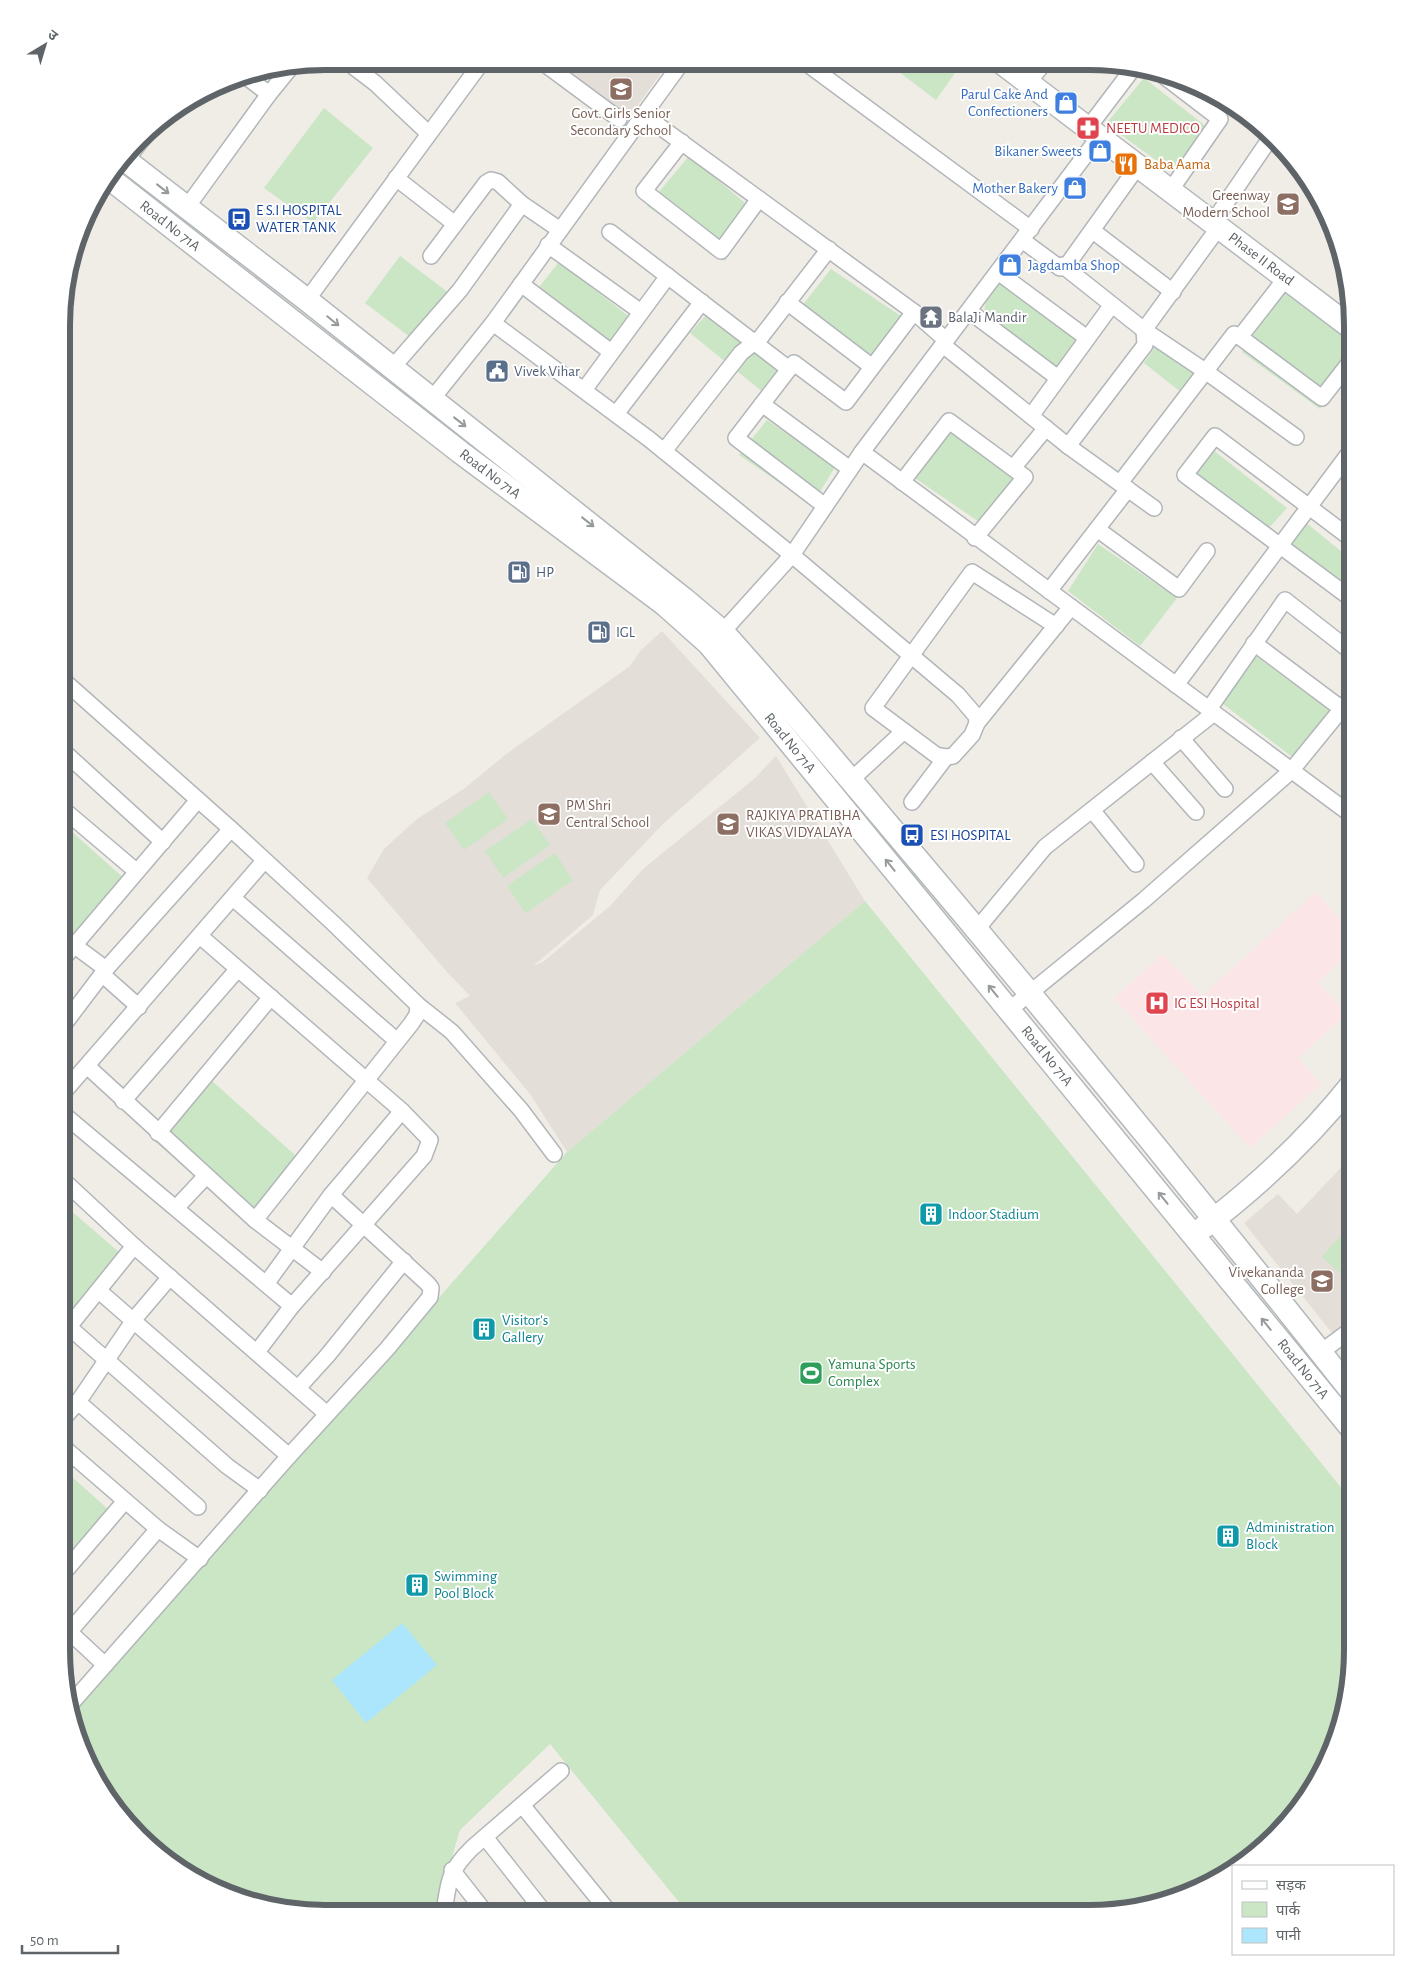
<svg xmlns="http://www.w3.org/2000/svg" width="1414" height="1975" viewBox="0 0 1414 1975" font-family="'Alegreya Sans','Noto Sans Devanagari',sans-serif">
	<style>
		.education { fill: #e3ded8 }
		.medical { fill: #fbe5e7 }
		.green { fill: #cae6c5 }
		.water { fill: #abe6fc }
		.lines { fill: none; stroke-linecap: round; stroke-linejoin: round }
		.street-casing { stroke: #b2b6b9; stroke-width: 18 }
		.secondary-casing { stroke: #b3b8bb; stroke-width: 25 }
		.street { stroke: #fff; stroke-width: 15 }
		.secondary { stroke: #fff; stroke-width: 22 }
		.oneway { stroke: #969a9c }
		.labels { text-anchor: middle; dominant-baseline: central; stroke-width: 4; stroke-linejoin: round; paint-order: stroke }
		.shop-label { font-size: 15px; fill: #366cbe; stroke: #fff; text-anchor: end }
		.education-label { font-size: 15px; fill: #785e54; stroke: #fff; text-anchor: end }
		.health-label { font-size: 15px; fill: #be3a42; stroke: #fff; text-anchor: start }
		.food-label { font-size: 15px; fill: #c56008; stroke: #fff; text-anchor: start }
		.transit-label { font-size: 15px; fill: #164399; stroke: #fff; text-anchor: start }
		.street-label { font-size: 15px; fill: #5e6467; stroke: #fff }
		.worship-label { font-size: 15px; fill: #5b616d; stroke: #fff; text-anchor: start }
		.service-label { font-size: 15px; fill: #4e5e75; stroke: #fff; text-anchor: start }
		.culture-label { font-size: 15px; fill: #0d838f; stroke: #fff; text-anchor: start }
		.leisure-label { font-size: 15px; fill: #27864d; stroke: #fff; text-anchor: start }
		.rim { fill: none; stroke: #5e6467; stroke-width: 6 }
	</style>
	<rect width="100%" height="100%" fill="#f0ede7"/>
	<!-- education -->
	<g class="education">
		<path d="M553,62H669L630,116Z"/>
		<path d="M662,631L760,738L663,824L600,890L593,915L533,966L543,962L610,906L644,868L754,779L776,756L865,901L567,1152L530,1094L455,1003L470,996L446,971L367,878L384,849L417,819L465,788L505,755L630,666L641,650Z"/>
		<path d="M1352,1156V1358L1244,1223L1278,1194L1297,1214Z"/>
	</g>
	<!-- medical -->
	<path class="medical" d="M1316,892L1352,933V951L1318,982L1347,1014L1298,1058L1321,1084L1250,1148L1114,998L1163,954L1202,996Z"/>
	<!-- green -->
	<g class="green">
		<path d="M887,63H962L936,100Z"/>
		<path d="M1144,78L1212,131L1178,176L1106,124Z"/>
		<path d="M324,108L373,148L313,223L264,188Z"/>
		<path d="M689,156L757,213L725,261L647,206Z"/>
		<path d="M400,256L449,293L414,340L365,303Z"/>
		<path d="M559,262L631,318L605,352L532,296Z"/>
		<path d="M831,269L911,323L872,374L793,317Z"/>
		<path d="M1001,279L1083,340L1057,374L983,317L986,301Z"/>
		<path d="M1283,291L1353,341V369L1320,409L1242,352Z"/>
		<path d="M707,314L789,379L774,401L690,333Z"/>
		<path d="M1160,340L1199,369L1182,393L1144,363Z"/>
		<path d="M767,420L835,467L812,505L739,455Z"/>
		<path d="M950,428L1017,479L982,524L912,476Z"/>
		<path d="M1213,450L1287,508L1259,539L1187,485Z"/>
		<path d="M1305,522L1353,561V609L1280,551Z"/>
		<path d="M1098,544L1177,598L1140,646L1068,591Z"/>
		<path d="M1256,656L1337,716L1300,763L1223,704Z"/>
		<path d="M489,792L508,819L464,850L445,823Z"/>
		<path d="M532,819L550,845L503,878L485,851Z"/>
		<path d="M63,824L126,880L62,949Z"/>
		<path d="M555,853L573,880L526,913L507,886Z"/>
		<path d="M865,901L1352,1501V1668L1339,1735L1308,1797L1263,1849L1236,1866H1233V1869L1206,1887L1157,1905L1089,1914L688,1913L550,1744L460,1830L436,1912H291L224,1894L178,1869L126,1824L88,1767L71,1716L567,1152Z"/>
		<path d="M211,1080L304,1163L251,1221L155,1142Z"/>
		<path d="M62,1203L120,1253L62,1324Z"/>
		<path d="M1352,1222V1283L1322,1257Z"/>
		<path d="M62,1468L109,1510L61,1561Z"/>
	</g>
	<!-- water -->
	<path class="water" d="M402,1623L437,1665L366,1723L332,1680Z"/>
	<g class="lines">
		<!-- street casing -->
		<g class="street-casing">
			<g id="street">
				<path d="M346,61L375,83L428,133"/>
				<path d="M542,62L619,119"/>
				<path d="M806,63L1031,229"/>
				<path d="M1160,73L1220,119L1170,191"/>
				<path d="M244,75L269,94"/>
				<path d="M1028,83L1044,63"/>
				<path d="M644,115L914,312L946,340"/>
				<path d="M1088,128L1135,66"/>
				<path d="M682,142L644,191L721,251L759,199"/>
				<path d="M126,160L153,126"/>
				<path d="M396,178L455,224"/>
				<path d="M187,207L269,94L291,67"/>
				<path d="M1213,222L1271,137"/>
				<path d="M1093,231L1173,292"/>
				<path d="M610,232L789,369L794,363L846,402L914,312"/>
				<path d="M1022,240L1060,268L1062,265L1144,330L1205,371L1296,437"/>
				<path d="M548,245L641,312"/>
				<path d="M431,256L486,183L491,180L498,182L522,204L560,230"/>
				<path d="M1065,268L1138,166"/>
				<path d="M998,272L1087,338"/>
				<path d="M521,284L611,352"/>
				<path d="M307,300L482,62"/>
				<path d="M787,302L871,366"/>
				<path d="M969,311L1058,378"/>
				<path d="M493,323L649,439L792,555L958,695L976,716L977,723L972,735L953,756L946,757L936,755L873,708L972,572L1056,626"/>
				<path d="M1240,337L1322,398L1353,358"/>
				<path d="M943,345L1068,446L1154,508"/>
				<path d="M392,368L460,290L522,204"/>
				<path d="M789,369L736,438L825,506"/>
				<path d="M584,390L668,276"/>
				<path d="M432,399L493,323L682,62"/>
				<path d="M762,404L850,469"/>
				<path d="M616,414L702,302"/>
				<path d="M1031,416L1111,306"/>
				<path d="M1068,446L1145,345L1144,330L1219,227"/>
				<path d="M664,451L741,353L761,337L829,249"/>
				<path d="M862,452L1353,816"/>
				<path d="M1013,468L1046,428"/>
				<path d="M902,482L949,421L1025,477L975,538"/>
				<path d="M1120,483L1234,334L1240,337L1286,278"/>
				<path d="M1097,529L1179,589L1207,551"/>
				<path d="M1049,591L1128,489"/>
				<path d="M1353,600L1185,475L1215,436L1353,540"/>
				<path d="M717,638L792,555L862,452L1099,137"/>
				<path d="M1254,643L1342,709"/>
				<path d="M63,680L231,829L333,923L418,1005L452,1032L521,1110L554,1154"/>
				<path d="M1176,685L1353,448"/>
				<path d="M1209,709L1285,600L1353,653"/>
				<path d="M977,723L1071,607"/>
				<path d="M1181,738L1225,789"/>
				<path d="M63,751L163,842"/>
				<path d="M1152,762L1196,812"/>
				<path d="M851,780L904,731"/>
				<path d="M912,802L946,757"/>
				<path d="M63,809L136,871"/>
				<path d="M1092,810L1136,864"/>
				<path d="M233,898L397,1041"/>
				<path d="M977,929L1045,847L1214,713"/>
				<path d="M200,936L402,1111L430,1140L424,1156L292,1306L257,1352"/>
				<path d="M75,946L106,969"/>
				<path d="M62,960L198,800"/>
				<path d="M103,975L139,1007"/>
				<path d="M1009,1010L1144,900L1291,771L1353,695"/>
				<path d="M62,1027L106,969L231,829"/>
				<path d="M87,1066L255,1220L323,1272"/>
				<path d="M62,1094L264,861"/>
				<path d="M123,1101L237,970"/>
				<path d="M62,1113L292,1306"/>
				<path d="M158,1133L271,997"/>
				<path d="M62,1179L134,1246L327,1414"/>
				<path d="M176,1208L206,1176"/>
				<path d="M255,1220L411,1024L417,1015L418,1005"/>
				<path d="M266,1284L331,1195L402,1111"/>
				<path d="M99,1291L289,1456"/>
				<path d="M69,1327L227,1466L260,1490"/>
				<path d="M63,1334L134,1246"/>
				<path d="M1321,1352L1352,1329"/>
				<path d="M298,1388L327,1356L404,1261"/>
				<path d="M78,1402L198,1507"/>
				<path d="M62,1420L78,1402L136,1317L170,1277"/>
				<path d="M62,1446L158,1529L200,1559"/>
				<path d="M61,1576L125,1501"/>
				<path d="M61,1624L105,1665"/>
				<path d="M70,1631L158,1529"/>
				<path d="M68,1707L289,1456L387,1349L430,1297L431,1288L428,1284L331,1195"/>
				<path d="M522,1805L609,1912"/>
				<path d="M485,1837L544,1912"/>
				<path d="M452,1870L485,1912"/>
				<path d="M444,1912C449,1880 448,1872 472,1848L561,1771"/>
			</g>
		</g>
		<!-- secondary casing -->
		<g class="secondary-casing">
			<g id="secondary">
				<path d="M1002,63L1353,329"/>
				<path d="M124,159L307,300L684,599L723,632C783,699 840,767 897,835C1052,1018 1204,1204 1352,1392"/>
				<path d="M109,178L460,452L664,604L709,644L1352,1429"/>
				<path d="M1204,1227C1259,1185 1309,1138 1352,1084"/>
			</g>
		</g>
		<!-- street -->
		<use href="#street" class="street"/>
		<!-- secondary -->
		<use href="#secondary" class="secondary"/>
	</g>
	<!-- one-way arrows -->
	<defs><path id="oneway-shaft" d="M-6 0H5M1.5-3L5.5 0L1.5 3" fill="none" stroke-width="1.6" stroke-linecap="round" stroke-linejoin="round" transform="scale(1.25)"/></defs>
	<g class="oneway">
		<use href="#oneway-shaft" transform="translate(163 189) rotate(38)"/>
		<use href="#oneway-shaft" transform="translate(333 321) rotate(39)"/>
		<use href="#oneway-shaft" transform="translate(460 422) rotate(38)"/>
		<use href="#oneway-shaft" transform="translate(588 522) rotate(38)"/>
		<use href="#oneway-shaft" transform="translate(890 865) rotate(-129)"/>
		<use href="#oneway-shaft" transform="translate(993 991) rotate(-129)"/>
		<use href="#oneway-shaft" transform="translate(1163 1198) rotate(-129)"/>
		<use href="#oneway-shaft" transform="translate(1266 1324) rotate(-129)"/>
	</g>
	<!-- icons -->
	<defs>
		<g id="school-square" transform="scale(1.25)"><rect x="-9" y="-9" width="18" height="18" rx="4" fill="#8d6e63" stroke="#fff"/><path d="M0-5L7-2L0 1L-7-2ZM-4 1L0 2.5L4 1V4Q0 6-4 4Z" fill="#fff"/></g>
		<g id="shop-square" transform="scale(1.25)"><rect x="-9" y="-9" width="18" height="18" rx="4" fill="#3f7fe0" stroke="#fff"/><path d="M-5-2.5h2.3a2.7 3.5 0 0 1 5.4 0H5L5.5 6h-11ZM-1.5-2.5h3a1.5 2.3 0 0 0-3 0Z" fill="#fff"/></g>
		<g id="pharmacy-square" transform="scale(1.25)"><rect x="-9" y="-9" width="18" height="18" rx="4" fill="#e0444e" stroke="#fff"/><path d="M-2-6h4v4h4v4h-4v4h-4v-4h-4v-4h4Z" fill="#fff"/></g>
		<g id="restaurant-square" transform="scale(1.25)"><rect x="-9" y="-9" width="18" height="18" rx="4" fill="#e8710a" stroke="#fff"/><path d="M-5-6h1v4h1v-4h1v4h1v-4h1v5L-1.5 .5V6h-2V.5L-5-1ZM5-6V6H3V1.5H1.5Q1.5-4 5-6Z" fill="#fff"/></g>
		<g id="bus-square" transform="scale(1.25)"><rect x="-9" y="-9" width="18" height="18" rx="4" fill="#1a4fb4" stroke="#fff"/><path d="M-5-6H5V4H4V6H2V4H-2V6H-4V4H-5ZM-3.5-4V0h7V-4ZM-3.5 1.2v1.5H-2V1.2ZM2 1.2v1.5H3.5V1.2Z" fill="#fff"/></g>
		<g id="temple-square" transform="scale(1.25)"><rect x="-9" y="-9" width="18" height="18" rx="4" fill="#6b7280" stroke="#fff"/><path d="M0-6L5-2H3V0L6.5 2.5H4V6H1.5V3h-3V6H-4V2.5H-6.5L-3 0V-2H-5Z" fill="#fff"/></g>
		<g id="civic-square" transform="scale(1.25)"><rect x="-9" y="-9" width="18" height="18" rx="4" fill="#5c6f8a" stroke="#fff"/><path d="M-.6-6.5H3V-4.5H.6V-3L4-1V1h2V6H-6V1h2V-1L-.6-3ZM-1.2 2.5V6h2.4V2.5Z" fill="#fff"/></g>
		<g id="fuel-square" transform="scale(1.25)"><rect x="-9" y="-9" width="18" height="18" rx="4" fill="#5c6f8a" stroke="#fff"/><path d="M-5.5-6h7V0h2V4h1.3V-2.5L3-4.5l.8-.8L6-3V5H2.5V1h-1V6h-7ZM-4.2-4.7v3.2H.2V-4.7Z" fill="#fff"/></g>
		<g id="hospital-square" transform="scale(1.25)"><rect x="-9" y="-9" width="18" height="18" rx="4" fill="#e0444e" stroke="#fff"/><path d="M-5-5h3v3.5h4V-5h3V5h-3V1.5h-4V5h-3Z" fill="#fff"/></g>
		<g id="building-square" transform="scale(1.25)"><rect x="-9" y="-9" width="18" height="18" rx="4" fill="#0f9aa8" stroke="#fff"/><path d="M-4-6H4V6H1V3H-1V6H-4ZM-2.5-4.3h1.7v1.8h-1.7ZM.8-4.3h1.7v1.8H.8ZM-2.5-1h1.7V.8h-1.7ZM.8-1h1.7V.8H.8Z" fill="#fff"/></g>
		<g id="university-square" transform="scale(1.25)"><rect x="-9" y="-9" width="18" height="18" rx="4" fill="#8d6e63" stroke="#fff"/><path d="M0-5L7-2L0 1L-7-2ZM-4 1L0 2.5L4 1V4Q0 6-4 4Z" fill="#fff"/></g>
		<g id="stadium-square" transform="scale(1.25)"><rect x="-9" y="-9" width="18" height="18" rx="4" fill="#2e9e5b" stroke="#fff"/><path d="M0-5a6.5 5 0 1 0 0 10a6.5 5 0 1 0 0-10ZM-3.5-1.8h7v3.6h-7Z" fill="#fff"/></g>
	</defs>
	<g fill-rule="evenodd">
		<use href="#school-square" x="621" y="89"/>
		<use href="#shop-square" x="1066" y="103"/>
		<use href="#pharmacy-square" x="1088" y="128"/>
		<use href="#shop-square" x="1100" y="151"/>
		<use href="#restaurant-square" x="1126" y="164"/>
		<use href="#shop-square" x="1075" y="188"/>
		<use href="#school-square" x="1288" y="204"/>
		<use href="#bus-square" x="239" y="219"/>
		<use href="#shop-square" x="1010" y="265"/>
		<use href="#temple-square" x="931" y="317"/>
		<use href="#civic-square" x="497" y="371"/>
		<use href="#fuel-square" x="519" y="572"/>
		<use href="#fuel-square" x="599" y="632"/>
		<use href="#school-square" x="549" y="814"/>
		<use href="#school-square" x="728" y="824"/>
		<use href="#bus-square" x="912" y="835"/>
		<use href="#hospital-square" x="1157" y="1003"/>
		<use href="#building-square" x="931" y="1214"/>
		<use href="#university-square" x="1322" y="1281"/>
		<use href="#building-square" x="484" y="1329"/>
		<use href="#stadium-square" x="811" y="1373"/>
		<use href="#building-square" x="1228" y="1536"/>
		<use href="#building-square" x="417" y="1585"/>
	</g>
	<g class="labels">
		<!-- shop labels -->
		<g class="shop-label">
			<text x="1048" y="94">Parul Cake And<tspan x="1048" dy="17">Confectioners</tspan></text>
			<text x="1082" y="151">Bikaner Sweets</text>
			<text x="1058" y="188">Mother Bakery</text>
			<text x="1028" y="265" text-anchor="start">Jagdamba Shop</text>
		</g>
		<!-- education labels -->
		<g class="education-label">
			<text x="621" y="113" text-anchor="middle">Govt. Girls Senior<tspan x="621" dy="17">Secondary School</tspan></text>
			<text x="1270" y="195">Greenway<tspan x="1270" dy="17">Modern School</tspan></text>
			<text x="566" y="805" text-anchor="start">PM Shri<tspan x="566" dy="17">Central School</tspan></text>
			<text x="746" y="815" text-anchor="start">RAJKIYA PRATIBHA<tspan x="746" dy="17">VIKAS VIDYALAYA</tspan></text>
			<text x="1304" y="1272">Vivekananda<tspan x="1304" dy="17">College</tspan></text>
		</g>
		<!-- health labels -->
		<g class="health-label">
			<text x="1106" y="128">NEETU MEDICO</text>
			<text x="1174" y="1003">IG ESI Hospital</text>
		</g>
		<!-- food labels -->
		<g class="food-label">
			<text x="1144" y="164">Baba Aama</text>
		</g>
		<!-- transit labels -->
		<g class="transit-label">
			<text x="256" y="210">E S.I HOSPITAL<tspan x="256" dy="17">WATER TANK</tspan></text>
			<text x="930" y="835">ESI HOSPITAL</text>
		</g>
		<!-- street labels -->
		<g class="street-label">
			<text transform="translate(170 226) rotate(38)">Road No 71A</text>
			<text transform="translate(1261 259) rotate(37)">Phase II Road</text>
			<text transform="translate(490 474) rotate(37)">Road No 71A</text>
			<text transform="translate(790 743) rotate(51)">Road No 71A</text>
			<text transform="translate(1047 1056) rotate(51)">Road No 71A</text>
			<text transform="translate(1303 1369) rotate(51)">Road No 71A</text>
		</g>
		<!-- worship labels -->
		<g class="worship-label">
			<text x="948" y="317">BalaJi Mandir</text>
		</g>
		<!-- service labels -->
		<g class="service-label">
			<text x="514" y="371">Vivek Vihar</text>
			<text x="536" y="572">HP</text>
			<text x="616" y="632">IGL</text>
		</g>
		<!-- culture labels -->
		<g class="culture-label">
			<text x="948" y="1214">Indoor Stadium</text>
			<text x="502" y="1320">Visitor's<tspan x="502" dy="17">Gallery</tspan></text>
			<text x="1246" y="1527">Administration<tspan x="1246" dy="17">Block</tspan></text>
			<text x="434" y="1576">Swimming<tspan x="434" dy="17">Pool Block</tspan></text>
		</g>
		<!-- leisure labels -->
		<g class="leisure-label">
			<text x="828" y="1364">Yamuna Sports<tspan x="828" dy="17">Complex</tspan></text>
		</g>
	</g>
	<!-- crop -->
	<path d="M0 0H1414V1975H0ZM325 70H1089A255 255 0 0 1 1344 325V1650A255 255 0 0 1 1089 1905H325A255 255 0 0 1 70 1650V325A255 255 0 0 1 325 70Z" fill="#fff" fill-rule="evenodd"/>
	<path class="rim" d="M325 70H1089A255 255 0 0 1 1344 325V1650A255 255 0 0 1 1089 1905H325A255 255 0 0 1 70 1650V325A255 255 0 0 1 325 70Z"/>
	<!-- legend -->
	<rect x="1232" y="1865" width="162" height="90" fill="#ffffff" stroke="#bfc1c2"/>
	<rect x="1242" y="1881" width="25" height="8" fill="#ffffff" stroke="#bfc1c2"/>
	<text x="1276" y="1890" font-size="15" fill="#5e6467">सड़क</text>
	<rect x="1242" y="1902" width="25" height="15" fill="#cae6c5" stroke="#bfc1c2"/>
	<text x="1276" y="1915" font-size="15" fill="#5e6467">पार्क</text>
	<rect x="1242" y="1928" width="25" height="15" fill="#abe6fc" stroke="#bfc1c2"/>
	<text x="1276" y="1940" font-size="15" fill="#5e6467">पानी</text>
	<!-- north arrow -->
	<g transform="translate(45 45) rotate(38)" stroke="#ffffff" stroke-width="4" paint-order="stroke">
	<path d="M0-4L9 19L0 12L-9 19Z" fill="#5e6467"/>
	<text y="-8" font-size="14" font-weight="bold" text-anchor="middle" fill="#5e6467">उ</text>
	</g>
	<!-- scale -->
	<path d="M22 1945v8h96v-8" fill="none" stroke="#5e6467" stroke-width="2.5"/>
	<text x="30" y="1945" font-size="15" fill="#5e6467" stroke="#ffffff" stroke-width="4" paint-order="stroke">50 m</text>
</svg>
